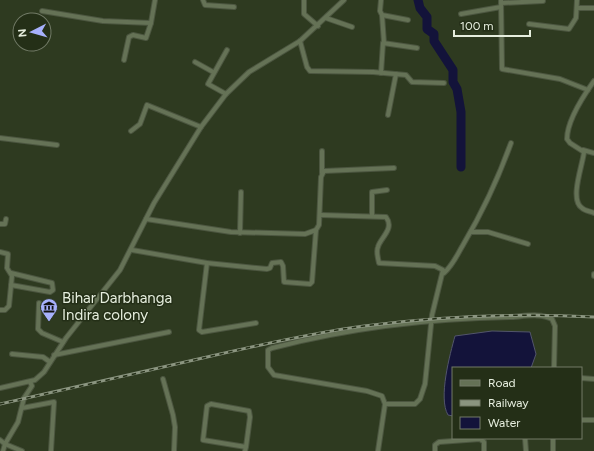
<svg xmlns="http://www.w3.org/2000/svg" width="594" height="451" viewBox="0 0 594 451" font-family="Figtree,sans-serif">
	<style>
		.water { fill: #13133a; stroke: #52556b }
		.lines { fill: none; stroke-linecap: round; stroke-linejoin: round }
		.river { stroke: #13133a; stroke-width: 9 }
		.street-casing { stroke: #4c5640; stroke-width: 6 }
		.street { stroke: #657256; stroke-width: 4 }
		.rail-casing { stroke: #8b9580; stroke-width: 3 }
		.rail { stroke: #242f17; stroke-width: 1.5; stroke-dasharray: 4.5; stroke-linecap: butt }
		.labels { text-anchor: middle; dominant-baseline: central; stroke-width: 3; stroke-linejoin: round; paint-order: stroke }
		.poi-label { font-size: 15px; fill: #e6eede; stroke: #242f17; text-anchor: start }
	</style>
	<rect width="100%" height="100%" fill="#2e3a20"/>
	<!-- water -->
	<path class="water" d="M492,331L530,332L536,354L531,368H453V416L448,415C438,398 450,354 455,336Z"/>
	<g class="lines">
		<!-- river -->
		<path class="river" d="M418,0L420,8L427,17V29L434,34V41L453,70V82L457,89L461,112V167"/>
		<!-- street casing -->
		<g class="street-casing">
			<g id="street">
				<path d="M203,0L205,5L234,7"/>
				<path d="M304,0V14L318,26"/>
				<path d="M381,0L380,11L382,15L408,20"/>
				<path d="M501,0L502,69L560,79L588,90"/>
				<path d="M501,3L543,1"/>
				<path d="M578,8H594"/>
				<path d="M42,11L103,21L151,23L155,0"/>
				<path d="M461,14L501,7"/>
				<path d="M382,15L384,43"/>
				<path d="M326,18L352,27"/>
				<path d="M529,24L569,29L576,18L577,0"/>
				<path d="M300,41L307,67L310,71L373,72L406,75L412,82L444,83"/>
				<path d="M124,60L129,37L133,35L146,38L151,23"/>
				<path d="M195,62L213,72"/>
				<path d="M381,73L383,43L417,48"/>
				<path d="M594,81C584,95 567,121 567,139L570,143L584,152C583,164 569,200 582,208C585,211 590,211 594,213"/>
				<path d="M226,94L208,84L227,50"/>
				<path d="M388,115L396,74"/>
				<path d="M131,131L140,124L147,105L201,127"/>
				<path d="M0,138L57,145"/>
				<path d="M583,150L594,153"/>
				<path d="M322,173V151"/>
				<path d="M321,215L386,217C395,229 380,238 378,247C376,251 378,259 379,263L435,266L443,270L432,315L425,384L420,399L415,404H385"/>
				<path d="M372,216V192L387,190"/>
				<path d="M146,219L231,232L305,234L316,230L319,225L321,177L324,171L394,168"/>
				<path d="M0,224H5L6,219"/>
				<path d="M471,232H488L528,244"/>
				<path d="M240,233L241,192"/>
				<path d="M132,250L207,263L267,269L270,268L272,263L281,262L283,266L284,282L310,284L312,282L316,230"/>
				<path d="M0,252L8,254L7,268L12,276L9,306L5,310H0"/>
				<path d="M207,263L199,330L202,332L256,323"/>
				<path d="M444,273C453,265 457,255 463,245C482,213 498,179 511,143"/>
				<path d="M594,276V274"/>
				<path d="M11,285L50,292L53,290L52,283L11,273"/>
				<path d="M39,303L38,329L42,333L63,342"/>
				<path d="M12,354L43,357L50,362"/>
				<path d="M54,355L169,332"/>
				<path d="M581,378L594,379"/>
				<path d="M163,379L173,415L175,427L174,451"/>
				<path d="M0,388L35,380L44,372L66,338L120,270L154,203L201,127L226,94L249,72L300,41L344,0"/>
				<path d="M22,408L54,402L51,451"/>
				<path d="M581,420H594"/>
				<path d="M525,438L526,451"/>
				<path d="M553,438V451"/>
				<path d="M0,440L5,444L18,422L24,398L32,386L30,382"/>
				<path d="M3,451L5,444L22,451"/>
				<path d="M245,451L246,447L250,417L249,411L211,404L207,406L203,440L246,447"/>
				<path d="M378,451L385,404L382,396L367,391L274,375L268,367V350L272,348C350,328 433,318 513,317C525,316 542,313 552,319L555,326L554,368"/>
				<path d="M435,451V445L439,442L480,439L484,442V451"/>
			</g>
		</g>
		<!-- street -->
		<use href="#street" class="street"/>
		<!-- rail casing -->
		<g class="rail-casing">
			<path id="rail" d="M0,404C69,389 138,373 207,357C259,345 312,333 364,326C440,316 517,313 594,317"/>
		</g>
		<!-- rail -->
		<use href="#rail" class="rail"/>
	</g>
	<!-- icons -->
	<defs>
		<g id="museum-pin" transform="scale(0.9)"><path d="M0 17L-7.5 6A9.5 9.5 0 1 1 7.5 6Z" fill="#a7b1fc" stroke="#242f17"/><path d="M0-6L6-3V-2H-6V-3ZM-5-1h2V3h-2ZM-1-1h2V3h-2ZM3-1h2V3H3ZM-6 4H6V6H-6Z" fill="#111"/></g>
	</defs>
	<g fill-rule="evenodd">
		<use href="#museum-pin" x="49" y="307"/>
	</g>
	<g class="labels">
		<!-- poi labels -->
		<g class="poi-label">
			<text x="62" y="298">Bihar Darbhanga<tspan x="62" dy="17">Indira colony</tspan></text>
		</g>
	</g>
	<!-- legend -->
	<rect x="452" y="367" width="130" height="72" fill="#242f17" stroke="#727b67"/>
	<rect x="460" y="380" width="20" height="6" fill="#657256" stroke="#727b67"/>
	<text x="488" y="387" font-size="12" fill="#e6eede">Road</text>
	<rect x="460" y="400" width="20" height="6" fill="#8b9580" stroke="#727b67"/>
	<text x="488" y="407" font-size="12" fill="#e6eede">Railway</text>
	<rect x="460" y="417" width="20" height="12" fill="#13133a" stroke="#727b67"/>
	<text x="488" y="427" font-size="12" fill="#e6eede">Water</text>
	<!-- north arrow -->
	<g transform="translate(32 32) rotate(264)"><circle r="19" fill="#242f17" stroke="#727b67"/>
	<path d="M0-3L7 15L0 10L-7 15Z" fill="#a7b1fc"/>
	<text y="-6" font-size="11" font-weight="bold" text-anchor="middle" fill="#e6eede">N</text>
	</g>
	<!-- scale -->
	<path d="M454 30v6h76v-6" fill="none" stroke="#e6eede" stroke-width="2"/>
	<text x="460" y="30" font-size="12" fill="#e6eede" stroke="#242f17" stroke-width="3" paint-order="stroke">100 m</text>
</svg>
